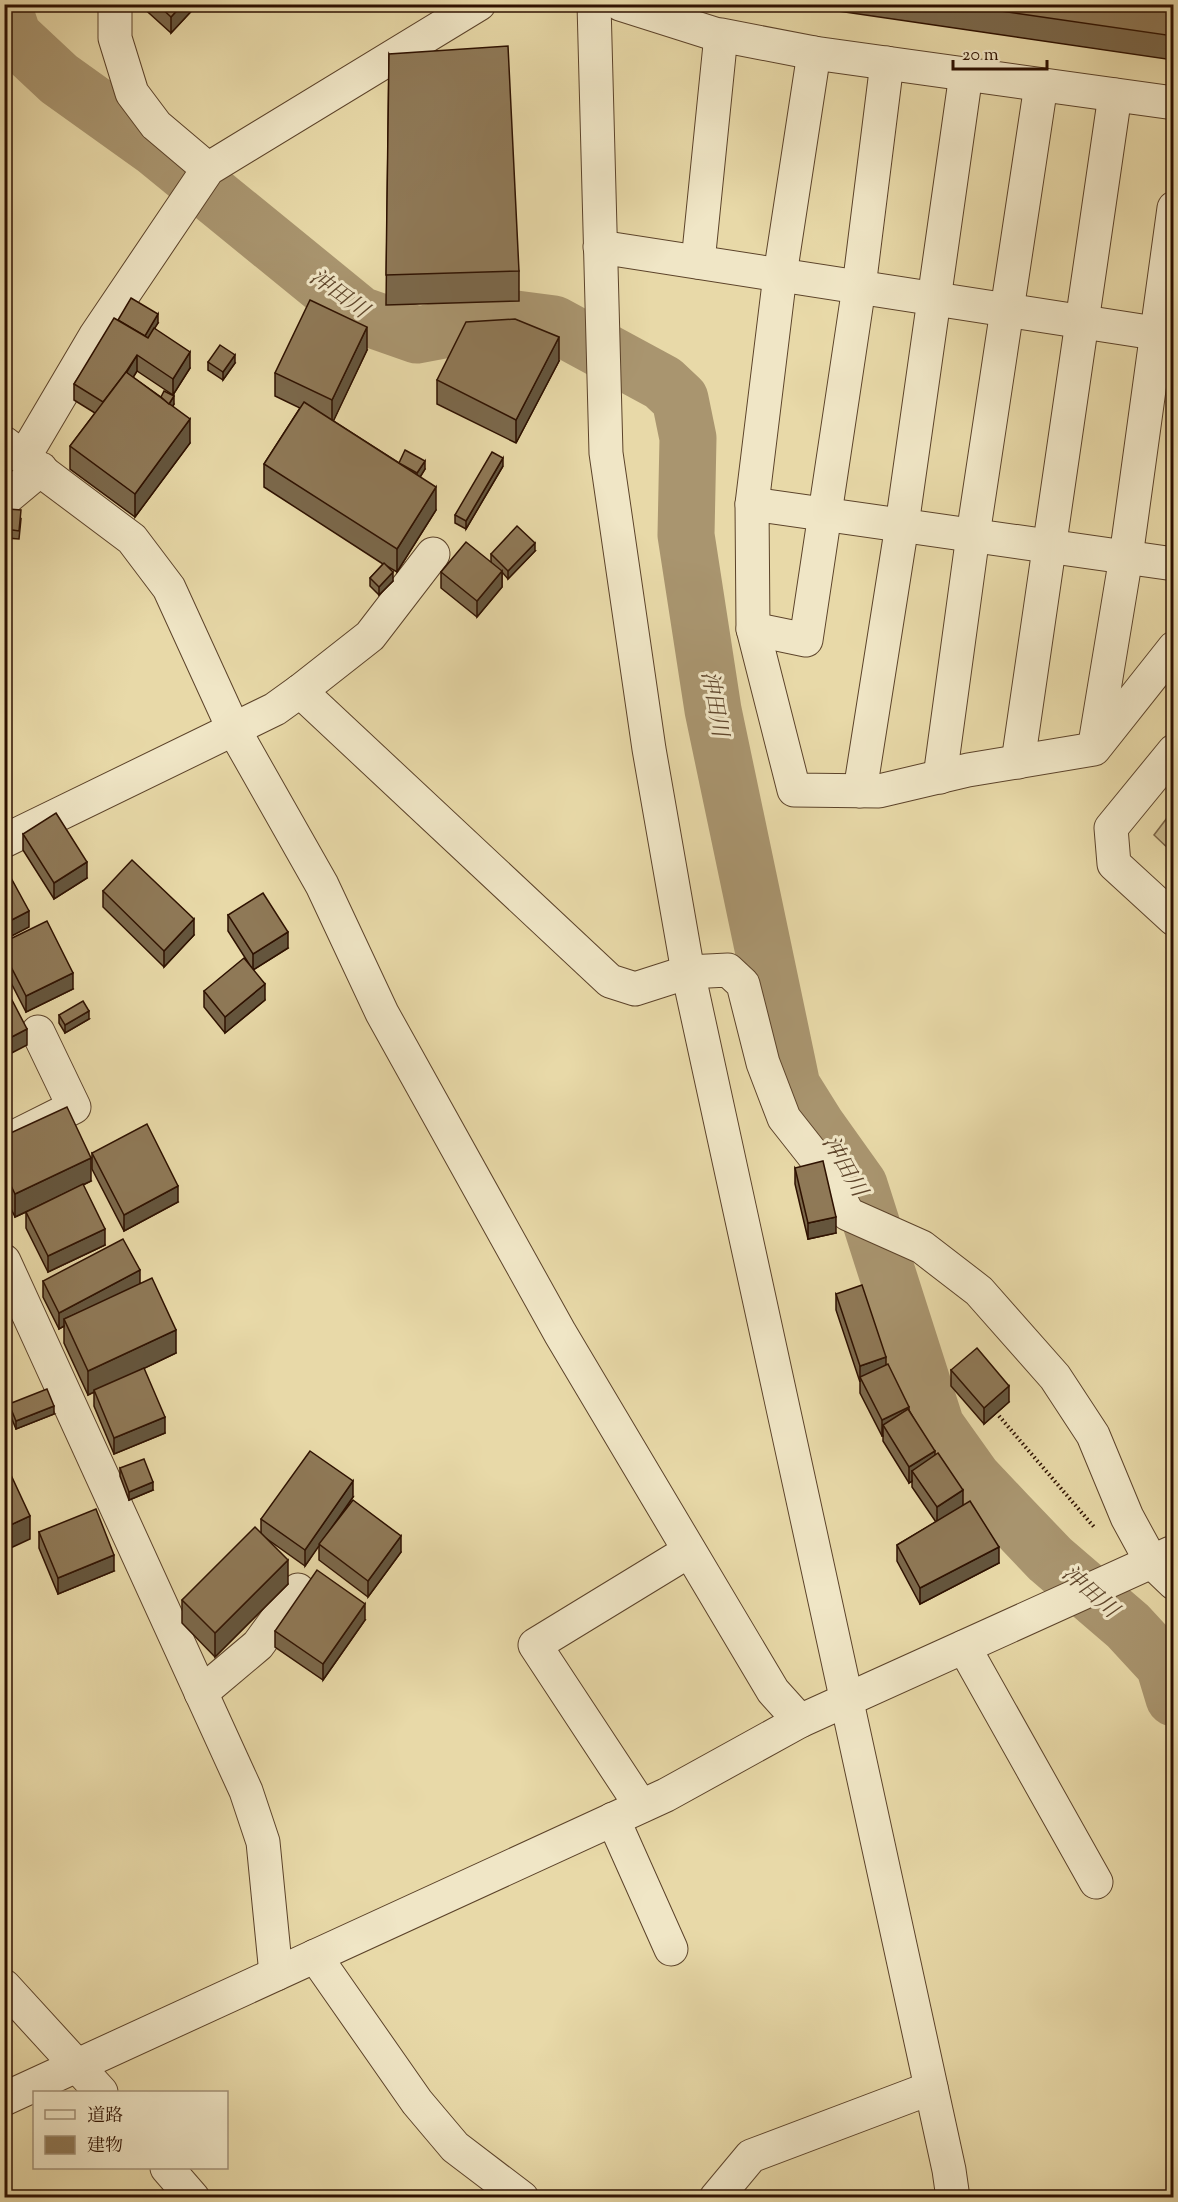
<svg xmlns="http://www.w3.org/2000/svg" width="1178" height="2202" viewBox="0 0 1178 2202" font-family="'Sorts Mill Goudy','Noto Serif JP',serif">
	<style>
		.green { fill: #c8b78b; stroke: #7b6446; stroke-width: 1.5 }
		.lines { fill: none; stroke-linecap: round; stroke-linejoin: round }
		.river { stroke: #a9956f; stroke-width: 57 }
		.minor-casing { stroke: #5c432a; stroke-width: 35 }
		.path { stroke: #2e1100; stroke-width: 4; stroke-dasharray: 1.5 3; stroke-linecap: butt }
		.minor { stroke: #f0e6c6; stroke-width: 33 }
		.wall { fill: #7b684b; stroke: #2e1100; stroke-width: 1.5 }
		.shaded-wall { fill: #64553d; stroke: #2e1100; stroke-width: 1.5 }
		.building { fill: #8f7957; stroke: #2e1100; stroke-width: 1.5 }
		.labels { text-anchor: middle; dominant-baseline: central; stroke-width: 6; stroke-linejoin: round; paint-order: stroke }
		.water-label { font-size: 22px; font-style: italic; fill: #5f462c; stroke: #f0e6c6 }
	</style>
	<rect width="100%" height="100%" fill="#e8d9a8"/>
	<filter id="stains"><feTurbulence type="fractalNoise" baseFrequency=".00333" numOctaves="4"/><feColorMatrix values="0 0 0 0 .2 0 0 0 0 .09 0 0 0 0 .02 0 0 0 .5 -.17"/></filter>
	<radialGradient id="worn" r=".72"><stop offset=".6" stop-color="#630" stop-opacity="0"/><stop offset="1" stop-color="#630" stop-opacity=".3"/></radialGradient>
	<!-- green -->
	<path class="green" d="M1173,810V853L1154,835Z"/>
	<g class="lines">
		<!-- river -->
		<path class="river" d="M4,9L13,36L59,79L154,147L360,315L417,335L508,318L554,324L663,383L680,399L688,438L686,535L713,710L792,1086L817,1126L859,1185L936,1426L973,1478L1007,1514L1050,1559L1128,1626L1164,1665L1174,1698"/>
		<!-- minor casing -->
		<g class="minor-casing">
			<g id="minor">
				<path d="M115,4V38L132,93L156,125L208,169"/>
				<path d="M594,4L606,453L649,749L688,972L949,2170L953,2198"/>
				<path d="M620,4L721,36"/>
				<path d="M600,247L1174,336"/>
				<path d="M698,262L721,35L814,53"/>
				<path d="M4,443L132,539L169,588L233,728L322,885L382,1013L560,1333L773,1691L800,1721"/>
				<path d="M24,457L96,335L208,169L479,4"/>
				<path d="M4,500L41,469"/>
				<path d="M752,504L780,275L814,53L1174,103"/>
				<path d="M1174,564L752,504L753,629L794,790L879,791L968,770L1094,749L1174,648"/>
				<path d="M753,629L806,640L859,287L887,63"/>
				<path d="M300,691L370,636L433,554"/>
				<path d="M1095,744L1126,557L1174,208"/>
				<path d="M1174,751L1111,828L1114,864L1174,919"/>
				<path d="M1018,762L1115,95"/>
				<path d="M940,777L973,535L1041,85"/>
				<path d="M860,791L902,525L966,74"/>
				<path d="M4,841L275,709L300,691L610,981L635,989L688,972L728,970L743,984L763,1063L784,1118L825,1170L848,1214L922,1247L979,1291L1055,1377L1093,1435L1127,1517L1151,1561L1174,1583"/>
				<path d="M4,1142L74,1107L38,1032"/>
				<path d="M4,1261L246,1791L263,1842L276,1974"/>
				<path d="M964,1647L1096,1882"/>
				<path d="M201,1693L258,1645L298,1590"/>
				<path d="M641,1806L535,1645L689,1551"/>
				<path d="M613,1819L671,1949"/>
				<path d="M315,1956L417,2102L455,2147L522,2198"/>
				<path d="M4,1986L101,2092"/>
				<path d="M4,2099L666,1795L800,1721L1171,1553"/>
				<path d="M167,2168L193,2198"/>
				<path d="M716,2198L751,2156L931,2088"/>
			</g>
		</g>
		<!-- path -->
		<path class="path" d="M999,1416L1094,1527"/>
		<!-- minor -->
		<use href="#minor" class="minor"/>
	</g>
	<!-- wall -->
	<g class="wall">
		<path d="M139,4H198L171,33Z"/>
		<path d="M790,4H1173V60Z"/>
		<path d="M389,54L519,271V301L386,305Z"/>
		<path d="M118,320L158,323L154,328L190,368L173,395L137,371L133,377L161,397L174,404L173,406L190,443L135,517L70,469V446L95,413L74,400V384Z"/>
		<path d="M367,350L333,421L399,463L425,469L420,477L436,510L397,572L385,565L393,581L379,595L370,586V578L383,564L264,487V464L300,408L275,396V373Z"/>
		<path d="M559,361L516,443L437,404V380Z"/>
		<path d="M208,362L235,363L223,380L208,370Z"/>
		<path d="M503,466L466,529L455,523V515Z"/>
		<path d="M21,519L19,539L6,538V529Z"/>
		<path d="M535,551L508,579L502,572V587L477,617L441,588V572L491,562V554Z"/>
		<path d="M23,834L87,878L54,899L23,850Z"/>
		<path d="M103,891L194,935L164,967L103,907Z"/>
		<path d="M228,915L288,948L253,970L265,1000L225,1033L204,1007V991L251,967L228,931Z"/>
		<path d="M4,942L73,989L26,1012L4,969Z"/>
		<path d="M59,1015L89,1019L65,1033L59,1023Z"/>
		<path d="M4,1136L91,1181L83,1185L105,1245L48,1272L26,1228V1212L15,1217L4,1194Z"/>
		<path d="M92,1153L178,1202L124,1231L92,1169Z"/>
		<path d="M795,1168L836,1233L808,1239L795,1184Z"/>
		<path d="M43,1281L140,1283L176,1353L140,1370L165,1433L114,1454L94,1406V1392L88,1395L64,1343V1326L59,1329L43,1297Z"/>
		<path d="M836,1294L886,1365L909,1410L963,1506L999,1563L920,1604L897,1561V1545L936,1522L912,1487V1481L909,1483L883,1441V1436H882L860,1393V1382L836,1310Z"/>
		<path d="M951,1370L1009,1402L984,1424L951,1386Z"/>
		<path d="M9,1404L54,1414L16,1429L9,1412Z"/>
		<path d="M120,1468L153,1490L129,1500L120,1476Z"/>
		<path d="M353,1497L335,1524L401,1552L368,1597L319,1560V1545L305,1566L267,1539L288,1584L215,1657L182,1623V1600L261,1533V1519Z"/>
		<path d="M39,1532L114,1571L58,1594L39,1548Z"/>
		<path d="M365,1620L323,1680L275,1647V1631Z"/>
	</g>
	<!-- shaded-wall -->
	<g class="shaded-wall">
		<path d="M183,4H198L171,33V17Z"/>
		<path d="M158,314V323L141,350V342Z"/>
		<path d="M367,327V350L332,424V400Z"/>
		<path d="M559,337V361L516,443V420Z"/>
		<path d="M190,352V368L173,395V379Z"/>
		<path d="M137,355V371L107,421V405Z"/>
		<path d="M235,355V363L223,380V372Z"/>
		<path d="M174,396V404L167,415V407Z"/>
		<path d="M190,419V443L135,517V494Z"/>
		<path d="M503,458V466L466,529V521Z"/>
		<path d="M425,461V469L417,482V473Z"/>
		<path d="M436,487V510L397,572V549Z"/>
		<path d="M535,543V551L508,579V571Z"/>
		<path d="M502,571V587L477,617V601Z"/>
		<path d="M393,572V581L379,595V587Z"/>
		<path d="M87,862V878L54,899V883Z"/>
		<path d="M29,911V927L4,940V924Z"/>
		<path d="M194,919V935L164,967V951Z"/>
		<path d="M288,932V948L253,970V954Z"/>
		<path d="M73,973V989L26,1012V996Z"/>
		<path d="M265,984V1000L225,1033V1017Z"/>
		<path d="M7,988V1004L4,1005V989Z"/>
		<path d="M89,1011V1019L65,1033V1025Z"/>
		<path d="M27,1029V1045L4,1057V1041Z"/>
		<path d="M91,1158V1181L15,1217V1194Z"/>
		<path d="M178,1186V1202L124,1231V1215Z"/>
		<path d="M836,1217V1233L808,1239V1223Z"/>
		<path d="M105,1229V1245L48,1272V1256Z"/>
		<path d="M140,1270V1286L64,1319V1326L59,1329V1313Z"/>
		<path d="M176,1330V1353L95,1392L94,1390V1392L88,1395V1371Z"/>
		<path d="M886,1357V1373L860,1377V1382V1366Z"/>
		<path d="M1009,1386V1402L984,1424V1408Z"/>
		<path d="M54,1406V1414L16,1429V1421Z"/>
		<path d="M909,1407V1423L883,1425V1436H882V1420Z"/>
		<path d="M165,1417V1433L114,1454V1438Z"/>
		<path d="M935,1451V1467L912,1471V1481L909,1483V1467Z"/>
		<path d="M353,1481V1497L305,1566V1550Z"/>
		<path d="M153,1482V1490L129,1500V1492Z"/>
		<path d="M963,1490V1506L937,1523V1507Z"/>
		<path d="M30,1516V1539L4,1551V1528Z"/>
		<path d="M401,1536V1552L368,1597V1581Z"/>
		<path d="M999,1547V1563L920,1604V1588Z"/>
		<path d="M114,1555V1571L58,1594V1578Z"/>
		<path d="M288,1560V1584L215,1657V1633Z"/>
		<path d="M365,1604V1620L323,1680V1664Z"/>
	</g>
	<!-- building -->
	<g class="building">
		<path d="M157,4H183L171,17Z"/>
		<path d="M952,4H1173V36Z"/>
		<path d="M508,46L519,271L386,275L389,54Z"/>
		<path d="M131,298L158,314L145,336L118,320Z"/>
		<path d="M310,300L367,327L332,400L275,373Z"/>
		<path d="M114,318L148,338L154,328L190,352L173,379L137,355L126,372L103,402L74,384Z"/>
		<path d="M515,319L559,337L516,420L437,380L466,322Z"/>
		<path d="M220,345L235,355L223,372L208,362Z"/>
		<path d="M126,372L190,419L135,494L70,446Z"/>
		<path d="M164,391L174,396L169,404L161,397Z"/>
		<path d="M304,402L436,487L397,549L264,464Z"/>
		<path d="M405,450L425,461L417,473L399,463Z"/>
		<path d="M492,452L503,458L466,521L455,515Z"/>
		<path d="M8,509L21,510L19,531L6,529Z"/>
		<path d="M517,526L535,543L508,571L491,554Z"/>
		<path d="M466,542L502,571L477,601L441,572Z"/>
		<path d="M384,563L393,572L379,587L370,578Z"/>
		<path d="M56,813L87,862L54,883L23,834Z"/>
		<path d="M132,860L194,919L164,951L103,891Z"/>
		<path d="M4,865L29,911L4,924Z"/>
		<path d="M263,893L288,932L253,954L228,915Z"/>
		<path d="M47,921L73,973L26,996L4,953V942Z"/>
		<path d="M244,958L265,984L225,1017L204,991Z"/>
		<path d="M12,1000L27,1029L4,1041V1004Z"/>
		<path d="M83,1001L89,1011L65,1025L59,1015Z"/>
		<path d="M67,1107L91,1158L15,1194L4,1171V1136Z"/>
		<path d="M147,1124L178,1186L124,1215L92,1153Z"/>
		<path d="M823,1161L836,1217L808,1223L795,1168Z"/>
		<path d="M83,1184L105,1229L48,1256L26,1212Z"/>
		<path d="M123,1239L140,1270L59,1313L43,1281Z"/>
		<path d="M152,1278L176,1330L88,1371L64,1319Z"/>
		<path d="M862,1285L886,1357L860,1366L836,1294Z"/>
		<path d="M977,1348L1009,1386L984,1408L951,1370Z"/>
		<path d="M888,1364L909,1407L882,1420L860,1377Z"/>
		<path d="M144,1368L165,1417L114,1438L94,1390Z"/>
		<path d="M47,1389L54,1406L16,1421L9,1404Z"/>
		<path d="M908,1409L935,1451L909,1467L883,1425Z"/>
		<path d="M310,1451L353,1481L305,1550L261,1519Z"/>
		<path d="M938,1453L963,1490L937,1507L912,1471Z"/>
		<path d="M144,1459L153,1482L129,1492L120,1468Z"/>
		<path d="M4,1460L30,1516L4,1528Z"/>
		<path d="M353,1500L401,1536L368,1581L319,1544Z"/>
		<path d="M970,1501L999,1547L920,1588L897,1545Z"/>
		<path d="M96,1509L114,1555L58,1578L39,1532Z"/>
		<path d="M255,1527L288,1560L215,1633L182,1600Z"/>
		<path d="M317,1570L365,1604L323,1664L275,1631Z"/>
	</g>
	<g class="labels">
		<!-- water labels -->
		<g class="water-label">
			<text transform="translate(338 295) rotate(36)">沖田川</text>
			<text transform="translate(713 704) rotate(80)">沖田川</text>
			<text transform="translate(843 1167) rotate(60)">沖田川</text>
			<text transform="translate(1089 1593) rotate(41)">沖田川</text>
		</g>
	</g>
	<!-- margin -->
	<rect width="1178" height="2202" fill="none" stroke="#e8d9a8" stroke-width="24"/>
	<rect x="6" y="6" width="1166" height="2190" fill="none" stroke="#2e1100" stroke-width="3"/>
	<rect x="12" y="12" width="1154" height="2178" fill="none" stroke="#2e1100" stroke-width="1.5"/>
	<!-- legend -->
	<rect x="33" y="2091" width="195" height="78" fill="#f0e6c6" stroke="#a29177" stroke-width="1.5"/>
	<rect x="45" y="2110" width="30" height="9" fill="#f0e6c6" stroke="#a29177" stroke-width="1.5"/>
	<text x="87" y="2121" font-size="18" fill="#2e1100">道路</text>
	<rect x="45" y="2136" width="30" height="18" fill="#8f7957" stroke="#a29177" stroke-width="1.5"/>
	<text x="87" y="2151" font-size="18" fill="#2e1100">建物</text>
	<!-- scale -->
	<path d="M953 60v9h94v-9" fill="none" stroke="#2e1100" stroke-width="3"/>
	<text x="962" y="60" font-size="18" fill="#2e1100" stroke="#f0e6c6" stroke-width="4.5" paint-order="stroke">20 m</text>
	<rect width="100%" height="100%" filter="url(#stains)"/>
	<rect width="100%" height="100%" fill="url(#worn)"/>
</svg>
